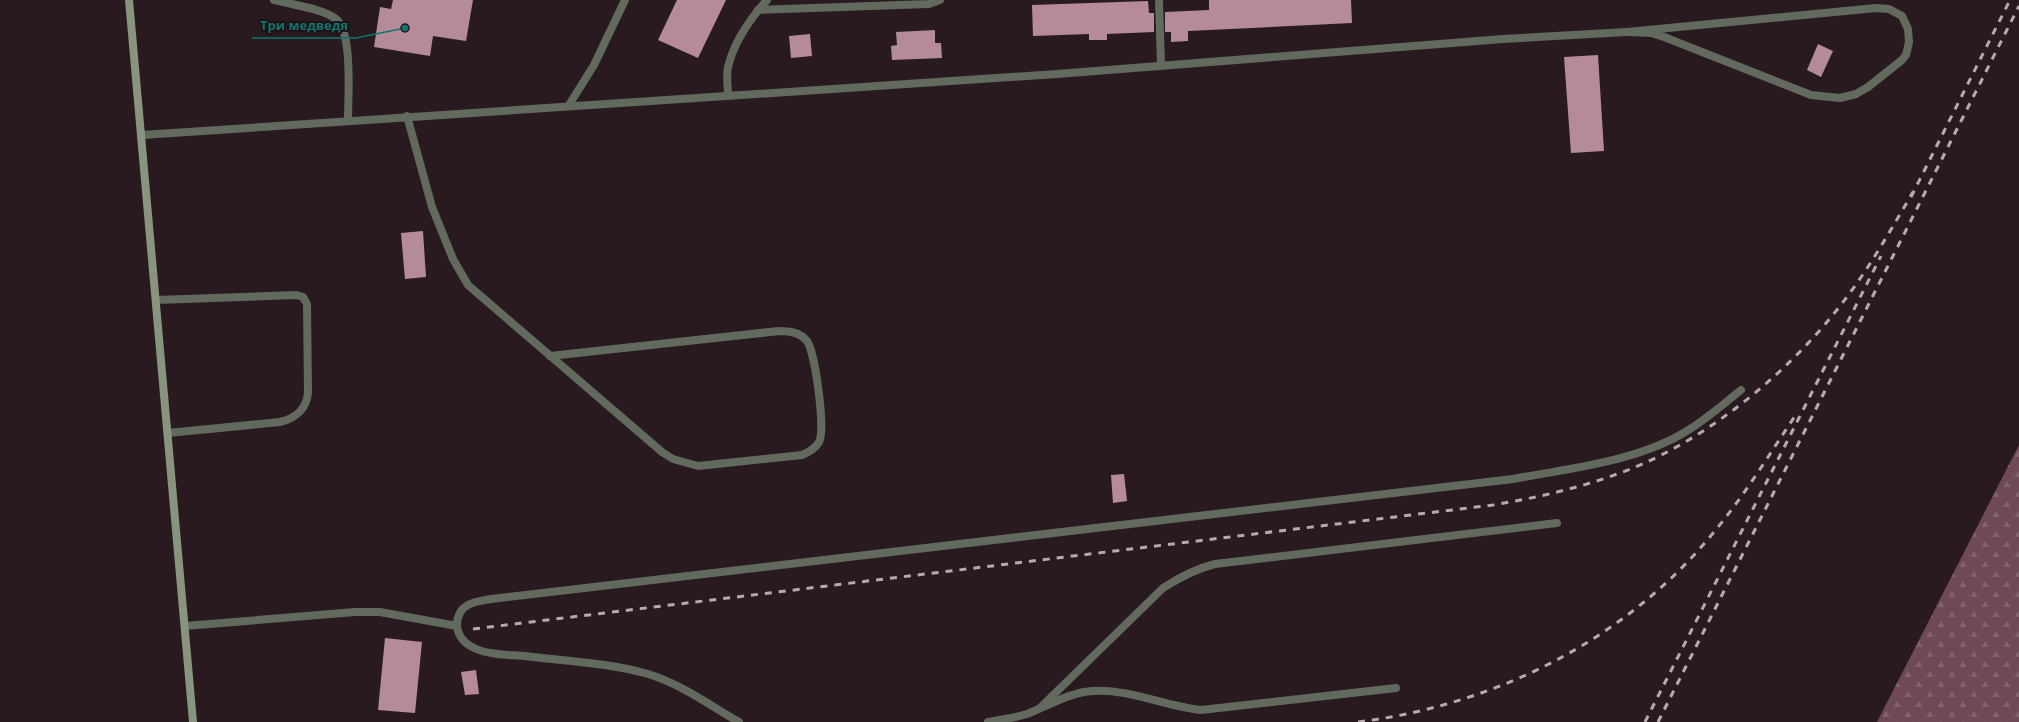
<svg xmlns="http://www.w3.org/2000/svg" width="2019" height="722" viewBox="0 0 2019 722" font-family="'Open Sans',sans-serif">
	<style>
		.forest { fill: url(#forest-firs) }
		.building { fill: #b58b9b }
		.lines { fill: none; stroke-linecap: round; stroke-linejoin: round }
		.lane { stroke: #616a5c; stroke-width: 8 }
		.street { stroke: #616a5c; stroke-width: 8 }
		.secondary { stroke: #87957e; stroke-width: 8 }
		.rail { stroke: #b6aaae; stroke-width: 3; stroke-dasharray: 7 7; stroke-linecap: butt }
		.leader { fill: none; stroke: #0f766e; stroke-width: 1.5 }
		.callout-dot { fill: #0f766e; stroke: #1f1116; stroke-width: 1.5 }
		.callout-label { font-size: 13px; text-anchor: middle; font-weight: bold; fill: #0f766e; stroke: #1f1116; stroke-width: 4; stroke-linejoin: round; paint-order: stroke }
	</style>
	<defs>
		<pattern id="forest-firs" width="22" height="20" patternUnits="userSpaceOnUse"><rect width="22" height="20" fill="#6f4958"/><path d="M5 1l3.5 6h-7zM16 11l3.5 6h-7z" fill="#83626f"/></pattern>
	</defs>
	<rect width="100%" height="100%" fill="#291a20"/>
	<!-- forest -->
	<path class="forest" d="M2019,445V722H1877Z"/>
	<!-- building -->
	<g class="building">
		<path d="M393,0H473L466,41L433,36L430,56L374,47L380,7L391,9Z"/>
		<path d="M677,0H726L698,58L658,40Z"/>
		<path d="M1209,0H1351L1352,23L1188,31V41L1171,42V32H1165V12L1209,10Z"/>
		<path d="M1148,1L1149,13H1154V32L1107,34V40H1089V34L1033,36L1032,5Z"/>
		<path d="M935,30V43H941L942,58L892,60L891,46L897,45L896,32Z"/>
		<path d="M810,34L812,56L791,58L789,36Z"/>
		<path d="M1818,44L1833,51L1821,77L1807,70Z"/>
		<path d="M1598,55L1604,151L1571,153L1564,57Z"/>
		<path d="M423,231L426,277L405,279L401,233Z"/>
		<path d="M1124,474L1127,501L1113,503L1111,475Z"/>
		<path d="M385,638L422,642L415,713L378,710Z"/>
		<path d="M476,670L479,694L465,695L461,672Z"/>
	</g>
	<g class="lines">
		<!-- lane -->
		<g class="lane">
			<path d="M274,0C292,5 322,8 336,19C353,32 348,98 348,120"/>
			<path d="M1159,0L1161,65"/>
			<path d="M1876,8L1889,9L1902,16L1908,29L1909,42L1906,55L1902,60L1868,87L1856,94L1840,98L1811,95L1664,37L1651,33L1627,32Z"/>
			<path d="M758,10L929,4L940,0"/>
			<path d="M728,95C728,86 726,76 728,67C734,42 750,19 767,0"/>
			<path d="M407,116L432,207L453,259L468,285L662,452L673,459L698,466L802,455C809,452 815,449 819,442C826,430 815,352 807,341C800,332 789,331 779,331L550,356"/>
			<path d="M156,300L296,295L303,297L307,304L308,393C306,410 296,418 280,422L168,433"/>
			<path d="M185,626L355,612H380L457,626"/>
			<path d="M1041,707L1163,588C1180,577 1195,569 1215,564L1557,523"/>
			<path d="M739,722C711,706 679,683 648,674C609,663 566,661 525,656C509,655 489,655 474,648C459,641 452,626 461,611C467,602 481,601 491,599L1513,479C1566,469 1632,462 1680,435C1702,423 1721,406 1741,390"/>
			<path d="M988,722C1001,720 1014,718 1027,714C1048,706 1070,692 1093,691C1132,689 1163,706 1201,710L1396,688"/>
		</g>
		<!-- street -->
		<g class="street">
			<path d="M569,105L594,65L625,0"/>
			<path d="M142,135L1057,74L1503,39L1627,32"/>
		</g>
		<!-- secondary -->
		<path class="secondary" d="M129,0L193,722"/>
		<!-- rail -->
		<g class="rail">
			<path d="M1911,197L2010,0"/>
			<path d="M473,629L1493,505C1541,497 1588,486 1633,468C1709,437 1785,375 1836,311C1866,274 1889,233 1913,192"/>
			<path d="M1358,722C1495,705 1626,640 1714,532C1744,496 1769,455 1795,416"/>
			<path d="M1645,722L1881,256"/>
			<path d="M1658,722L2019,6"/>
		</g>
	</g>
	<!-- callouts -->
	<path class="leader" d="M405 28L356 38H252"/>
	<circle class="callout-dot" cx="405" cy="28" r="4"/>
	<g class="callout-label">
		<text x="304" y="30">Три медведя</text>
	</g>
</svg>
